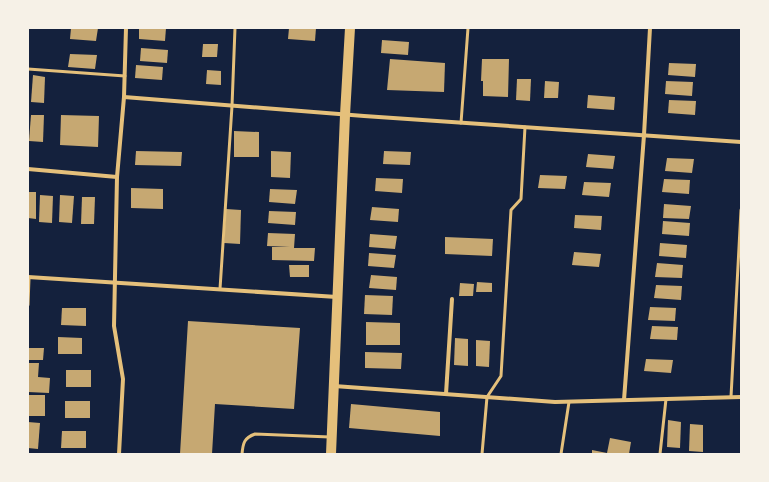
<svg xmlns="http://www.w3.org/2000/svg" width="769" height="482" viewBox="0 0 769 482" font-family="Lato,sans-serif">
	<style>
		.building { fill: #c6a872 }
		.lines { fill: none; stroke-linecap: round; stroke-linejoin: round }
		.service { stroke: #e5c07b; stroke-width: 3 }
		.minor { stroke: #e5c07b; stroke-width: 4 }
		.primary { stroke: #e5c07b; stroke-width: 10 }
	</style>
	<rect width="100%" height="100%" fill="#14213d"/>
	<!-- building -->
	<g class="building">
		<path d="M71,28H98L96,41L70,39Z"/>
		<path d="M139,28H166L165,41L139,39Z"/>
		<path d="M289,28H316L315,41L288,39Z"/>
		<path d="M382,40L409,42L408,55L381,53Z"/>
		<path d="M203,44H218L217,57H202Z"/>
		<path d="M141,48L168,50L167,63L140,61Z"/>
		<path d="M70,54L97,55L95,69L68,67Z"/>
		<path d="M390,59L445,63L444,92L387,90Z"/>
		<path d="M482,59H509L508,97L483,96V81H481Z"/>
		<path d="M669,63L696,64L695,77L668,75Z"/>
		<path d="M136,65L163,67L162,80L135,78Z"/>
		<path d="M207,70L221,71V85L206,84Z"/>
		<path d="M33,75L45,77L44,103L31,102Z"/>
		<path d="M517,79H531L530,101L516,100Z"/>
		<path d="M545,81L559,82L558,98H544Z"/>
		<path d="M666,81L693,82L692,96L665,94Z"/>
		<path d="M588,95L615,97L614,110L587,108Z"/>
		<path d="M669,100L696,101L695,115L668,113Z"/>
		<path d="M31,115H44L43,142L29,141Z"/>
		<path d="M61,115L99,116L98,147L60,145Z"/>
		<path d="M234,131L259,132V157H234Z"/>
		<path d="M136,151L182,152L181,166L135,165Z"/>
		<path d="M271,151L291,152L290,178L271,177Z"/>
		<path d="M384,151L411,152L410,165L383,164Z"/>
		<path d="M588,154L615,156L613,169L586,167Z"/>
		<path d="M667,158L694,159L692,173L665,171Z"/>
		<path d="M540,175L567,176L565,189L538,188Z"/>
		<path d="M376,178L403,179L402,193L375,191Z"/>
		<path d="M664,179L690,180L689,194L662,192Z"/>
		<path d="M584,182L611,183L609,197L582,195Z"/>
		<path d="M131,188L163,189V209L131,208Z"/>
		<path d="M270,189L297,190L295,204L269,202Z"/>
		<path d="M28,192H36V219L28,218Z"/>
		<path d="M40,195L53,196L52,223L39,222Z"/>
		<path d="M60,195L74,196L72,223L59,222Z"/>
		<path d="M82,197H95L94,224H81Z"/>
		<path d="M664,204L691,206L689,219L663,218Z"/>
		<path d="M372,207L399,209L398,222L370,220Z"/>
		<path d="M226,209L241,210L240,244L224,243Z"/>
		<path d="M269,211L296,212L295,225L268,223Z"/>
		<path d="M575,215L602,216L601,230L574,228Z"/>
		<path d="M663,221L690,223L689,236L662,234Z"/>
		<path d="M268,233L295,234L294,248H315L314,261L272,260V247H290L267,246Z"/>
		<path d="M370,234L397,236L395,249L369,247Z"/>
		<path d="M445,237L493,239L492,256L445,254Z"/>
		<path d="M660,243L687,245L686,258L659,256Z"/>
		<path d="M574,252L601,254L599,267L572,265Z"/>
		<path d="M369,253L396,255L394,268L368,266Z"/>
		<path d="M657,263L683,265L682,278L655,277Z"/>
		<path d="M289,265H309V277H290Z"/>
		<path d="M371,275L397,277L396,290L369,288Z"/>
		<path d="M477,282L492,283V292H476Z"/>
		<path d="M460,283L474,284L473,296H459Z"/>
		<path d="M656,285L682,286L681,300L654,298Z"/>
		<path d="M365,295L393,296L392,315L364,314Z"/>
		<path d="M650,307L676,308L675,321L648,320Z"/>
		<path d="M62,308H86V326L61,325Z"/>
		<path d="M188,321L300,328L294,409L215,404L212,454H180Z"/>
		<path d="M366,322L400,323V345H366Z"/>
		<path d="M652,326L678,327L677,340L650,339Z"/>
		<path d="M58,337L82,338V354H58Z"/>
		<path d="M455,338L468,339V366L454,365Z"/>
		<path d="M476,340L490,341L489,367L476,366Z"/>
		<path d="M28,348H44L43,360H28Z"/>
		<path d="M365,352L402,353L401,369L365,368Z"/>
		<path d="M646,359L673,360L671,373L644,371Z"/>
		<path d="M28,363H39L38,377L50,378L49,393L28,392Z"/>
		<rect x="66" y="370" width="25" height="17"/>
		<rect x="28" y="395" width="17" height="21"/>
		<rect x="65" y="401" width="25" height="17"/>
		<path d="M351,404L440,412V436L349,428Z"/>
		<path d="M668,420L681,422L680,448L667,447Z"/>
		<path d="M28,422L40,423L38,449L28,448Z"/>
		<path d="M690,424L703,425V452L689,451Z"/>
		<path d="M62,431H86V448H61Z"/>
		<path d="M610,438L631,442L629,454H592V450L607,453Z"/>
	</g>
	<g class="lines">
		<!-- service -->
		<g class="service">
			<path d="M28,69L125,76"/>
			<path d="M461,123L468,28"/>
			<path d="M220,289L232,106L235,28"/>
			<path d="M28,305L29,278"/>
			<path d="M731,397L741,210"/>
			<path d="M242,454C243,443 244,438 255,434L330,437"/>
			<path d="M482,454L487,397L501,376L511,210L521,199L525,127"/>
			<path d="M561,454L569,402"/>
			<path d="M660,454L666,399"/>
		</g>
		<!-- minor -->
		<g class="minor">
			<path d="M124,97L364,116L741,142"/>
			<path d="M28,169L117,177"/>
			<path d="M28,277L337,297"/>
			<path d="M334,386L555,402L741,397"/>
			<path d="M446,394L452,299"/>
			<path d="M624,400L644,135L650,28"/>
			<path d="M119,454L123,379L114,326L117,177L124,97L126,28"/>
		</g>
		<!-- primary -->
		<path class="primary" d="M331,454L345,115L350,28"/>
	</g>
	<!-- border -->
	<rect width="769" height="482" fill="none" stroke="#f6f1e7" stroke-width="58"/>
</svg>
